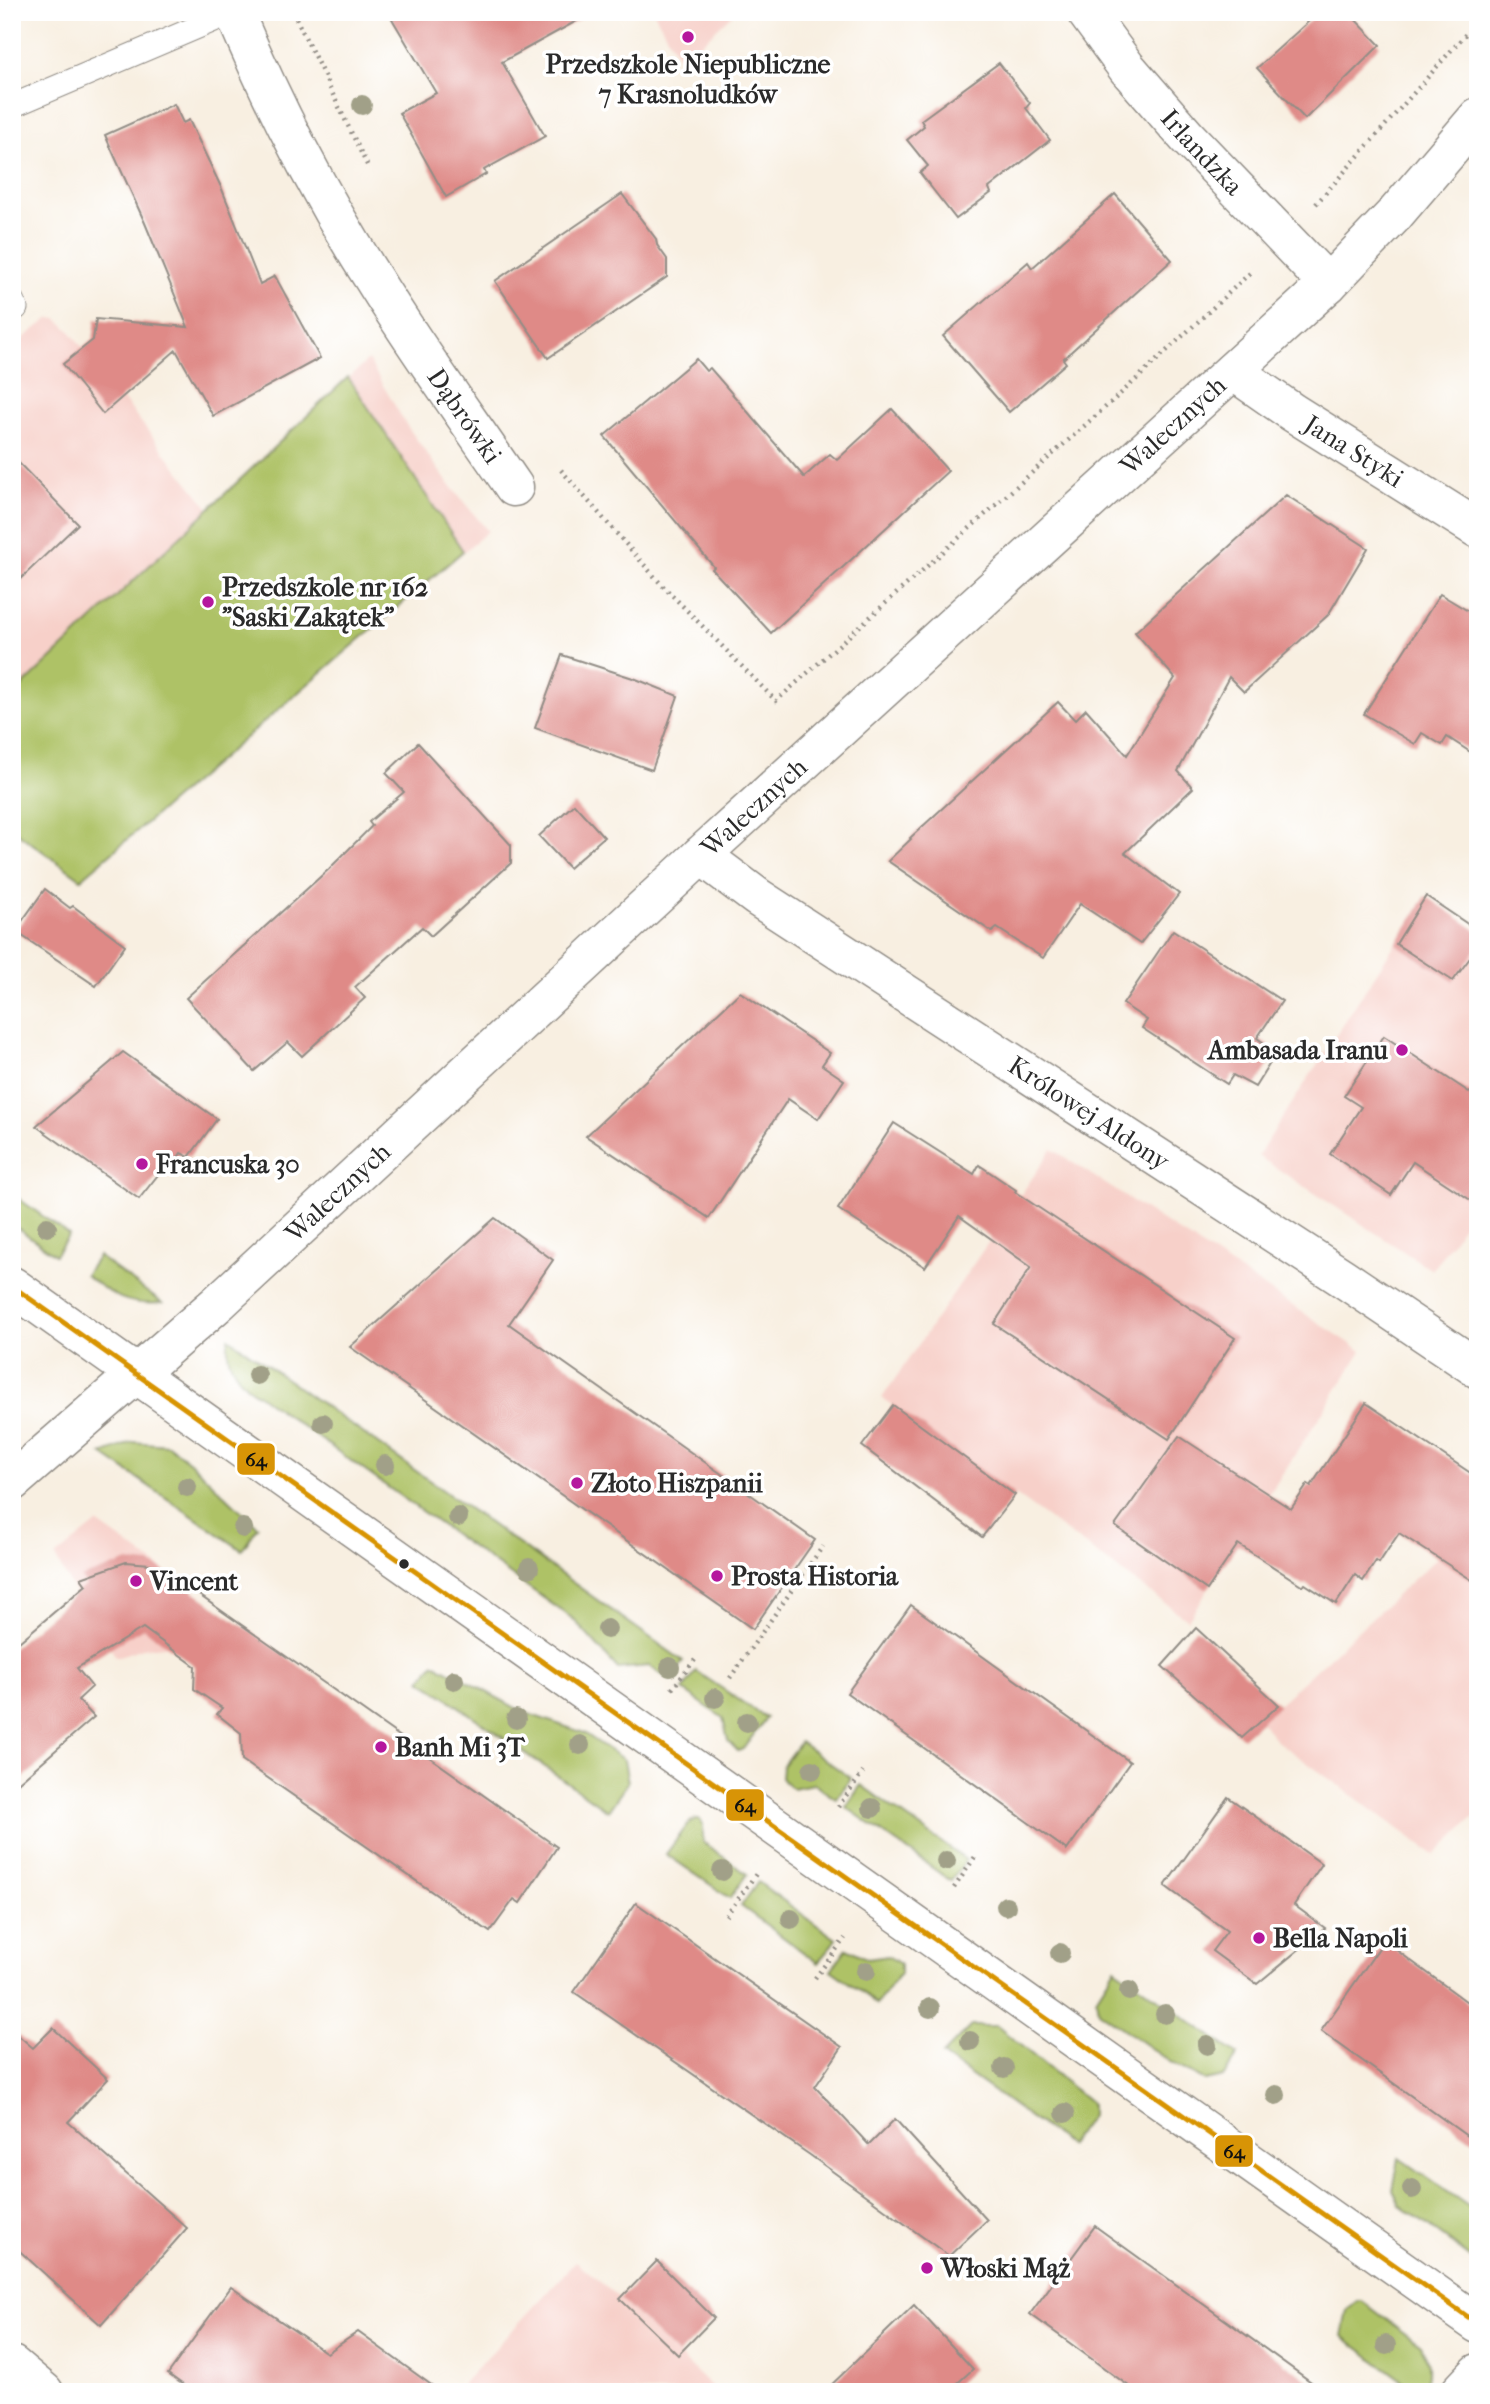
<svg xmlns="http://www.w3.org/2000/svg" width="1490" height="2404" viewBox="0 0 1490 2404" font-family="'IM FELL French Canon',serif">
	<style>
		.built { fill: #f7d0c9 }
		.green { fill: #aec266; stroke: #6c7648; stroke-width: 2 }
		.building { fill: #df8a87 }
		.lines { fill: none; stroke-linecap: round; stroke-linejoin: round }
		.lane-casing { stroke: #928d86; stroke-width: 25 }
		.street-casing { stroke: #928d86; stroke-width: 41 }
		.secondary-casing { stroke: #928d86; stroke-width: 41 }
		.path { stroke: #928d86; stroke-width: 4.5; stroke-dasharray: 2 5; stroke-linecap: butt }
		.lane { stroke: #fff; stroke-width: 23 }
		.street { stroke: #fff; stroke-width: 38 }
		.secondary { stroke: #fff; stroke-width: 38 }
		.bus-1-casing { stroke: #fff; stroke-width: 10 }
		.bus-1 { stroke: #d89406; stroke-width: 5 }
		.tree { fill: #a1a088 }
		.poi-dot { fill: #b5179e; stroke: #fff; stroke-width: 2.5 }
		.bus-dot { fill: #2b2b2b; stroke: #fff; stroke-width: 2.5 }
		.labels { text-anchor: middle; dominant-baseline: central; stroke-width: 7; stroke-linejoin: round; paint-order: stroke }
		.poi-label { font-size: 26px; font-weight: bold; fill: #2b2b2b; stroke: #fff; text-anchor: start }
		.street-label { font-size: 26px; fill: #2b2b2b; stroke: #fff }
		.line-badge { stroke: #fff; stroke-width: 2.5 }
		.pale-badge-label { font-size: 19px; text-anchor: middle; font-weight: bold; fill: #111 }
	</style>
	<rect width="100%" height="100%" fill="#fff"/>
	<filter id="ink" filterUnits="userSpaceOnUse"><feTurbulence type="fractalNoise" baseFrequency=".0143" numOctaves="2"/><feDisplacementMap in="SourceGraphic" scale="14" xChannelSelector="R" yChannelSelector="G"/><feConvolveMatrix kernelMatrix="1 2 1 2 8 2 1 2 1" color-interpolation-filters="sRGB"/></filter>
	<filter id="wash" filterUnits="userSpaceOnUse"><feTurbulence type="fractalNoise" baseFrequency=".00686" numOctaves="4" result="noise"/><feDisplacementMap in="SourceGraphic" scale="28" xChannelSelector="R" yChannelSelector="G"/><feGaussianBlur stdDeviation="1.57" result="paint"/><feColorMatrix in="noise" values="0 0 0 0 0 0 0 0 0 0 0 0 0 0 0 0 0 1.4 0 .05"/><feComposite in="paint" operator="in"/></filter>
	<g filter="url(#wash)">
		<rect width="100%" height="100%" fill="#f8efe1"/>
		<!-- built -->
		<g class="built">
			<path d="M654,12H735L681,62Z"/>
			<path d="M50,318L58,319L68,329L210,510L368,360L407,426L448,483L488,531L81,879L12,829V347Z"/>
			<path d="M1426,896L1478,931V1204L1432,1270L1258,1156Z"/>
			<path d="M1052,1149L1362,1351L1188,1620L882,1398Z"/>
			<path d="M1478,1520V1813L1435,1855L1278,1742L1260,1721Z"/>
			<path d="M97,1523L202,1597L165,1646L143,1648L116,1657L74,1591L55,1557Z"/>
			<path d="M576,2261L620,2299L717,2392H455Z"/>
		</g>
		<!-- green -->
		<g class="green">
			<path d="M348,377L463,551L81,879L12,829V696Z"/>
			<path d="M12,1194L69,1235L55,1255L12,1224Z"/>
			<path d="M98,1256L162,1303C126,1306 113,1296 85,1275Z"/>
			<path d="M229,1338L683,1661L670,1680L649,1666L618,1669L573,1619L250,1389C235,1375 224,1360 229,1338Z"/>
			<path d="M133,1442L168,1445L190,1462L258,1527L242,1550L102,1454Z"/>
			<path d="M434,1663L523,1712L584,1733L624,1760L628,1782L608,1811L421,1680Z"/>
			<path d="M696,1671L766,1718L743,1749L738,1751L728,1741L723,1718L683,1690Z"/>
			<path d="M800,1742L851,1778L836,1799L814,1784L792,1788L781,1778L782,1766Z"/>
			<path d="M861,1785L966,1860L951,1881L846,1807Z"/>
			<path d="M696,1819H699L703,1825V1842L747,1874L730,1898L666,1854L689,1823Z"/>
			<path d="M758,1882L836,1939L818,1963L741,1906Z"/>
			<path d="M847,1948L868,1959L888,1956L900,1964V1973L876,2005L870,1998L831,1970Z"/>
			<path d="M1115,1968L1238,2055L1223,2077L1205,2081L1170,2062L1098,2011L1096,1998Z"/>
			<path d="M971,2026H997L1091,2103V2116L1069,2145L942,2055Z"/>
			<path d="M1399,2158L1478,2213V2263L1400,2205L1393,2190Z"/>
			<path d="M1358,2301H1362L1420,2345C1430,2360 1431,2376 1422,2392H1418L1342,2336L1347,2310Z"/>
		</g>
		<g id="blocks">
			<!-- building -->
			<g class="building">
				<path d="M388,12H593L502,62L545,136L484,170L486,174L446,197L399,113L436,93Z"/>
				<path d="M1319,12H1348L1380,45L1305,119L1257,68Z"/>
				<path d="M999,63L1030,103L1026,108L1050,140L989,188L991,193L956,219L920,173L928,166L907,140L924,126L921,120Z"/>
				<path d="M174,104L183,123L189,120L221,187L260,284L275,276L320,358L213,416L176,350L103,414L63,364L93,340L96,319L188,327L145,223L105,135Z"/>
				<path d="M622,194L656,239L657,245L667,259V277L548,358L495,281Z"/>
				<path d="M1115,194L1172,260L1063,359L1066,363L1009,412L943,336L1028,262L1032,268Z"/>
				<path d="M696,359L706,371L710,368L804,477L830,454L837,460L892,409L948,471L771,633L712,569L714,567L604,436Z"/>
				<path d="M12,456L78,524L12,587Z"/>
				<path d="M1286,495L1368,548L1328,615L1244,692L1229,677L1178,771L1193,788L1125,853L1179,894L1140,944L1080,904L1043,958L997,928L992,932L888,861L911,839L910,838L1058,702L1075,720L1086,709L1127,755L1175,678L1135,632Z"/>
				<path d="M1440,594L1478,617V757L1447,737L1442,745L1422,733L1415,744L1364,714Z"/>
				<path d="M562,655L636,679L678,696L652,770L535,728Z"/>
				<path d="M418,743L511,845V863L431,936L422,927L355,987L365,998L302,1056L288,1042L254,1071L186,998L329,869L372,826L369,822L404,792L386,773Z"/>
				<path d="M574,804L604,837L569,868L539,836Z"/>
				<path d="M45,889L70,908L73,906L125,945L96,986L15,931Z"/>
				<path d="M1426,896L1478,931V947L1453,981L1396,944Z"/>
				<path d="M1173,930L1282,1001L1257,1038L1277,1052L1255,1087L1233,1075L1227,1084L1142,1028L1147,1020L1123,1004Z"/>
				<path d="M740,992L830,1053L822,1065L844,1080L818,1119L788,1099L709,1218L586,1136Z"/>
				<path d="M1384,1036L1478,1098V1205L1413,1162L1391,1195L1330,1154L1361,1107L1344,1096Z"/>
				<path d="M123,1052L217,1119L189,1157L181,1153L170,1169L165,1166L139,1199L36,1126Z"/>
				<path d="M894,1123L974,1174L979,1165L1016,1190L1015,1192L1235,1338L1169,1439L994,1324L1031,1267L959,1216L925,1267L838,1209Z"/>
				<path d="M495,1218L553,1260L509,1324L815,1540L753,1629L350,1347Z"/>
				<path d="M1366,1403L1478,1478V1584L1399,1533L1379,1563L1376,1561L1363,1581L1355,1575L1336,1604L1305,1584L1303,1586L1238,1544L1207,1590L1115,1526L1179,1436L1291,1509L1308,1484L1311,1486Z"/>
				<path d="M893,1405L1015,1495L982,1537L862,1446Z"/>
				<path d="M126,1562L150,1564L162,1569L557,1847L520,1903L514,1899L490,1932L242,1760L241,1733L217,1714L222,1708L194,1689L195,1666L143,1628L77,1668L92,1687L78,1700L94,1717L12,1788V1648L86,1585L81,1578Z"/>
				<path d="M911,1605L1130,1762L1067,1850L847,1693Z"/>
				<path d="M1196,1628L1279,1705L1242,1738L1162,1666Z"/>
				<path d="M1228,1797L1322,1864L1294,1905L1325,1928L1257,1984L1212,1951L1227,1931L1165,1886Z"/>
				<path d="M636,1903L842,2047L815,2087L869,2145L895,2119L987,2220L949,2256L810,2155L574,1992Z"/>
				<path d="M1384,1941L1478,2010V2144L1321,2031Z"/>
				<path d="M53,2028L108,2079L68,2122L187,2228L101,2325L12,2244V2030L33,2048Z"/>
				<path d="M1095,2226L1325,2392H1137L1030,2314Z"/>
				<path d="M657,2261L714,2318L678,2355L620,2299Z"/>
				<path d="M231,2287L327,2353L358,2332L441,2392H193L168,2374Z"/>
				<path d="M914,2305L973,2369L948,2392H824Z"/>
			</g>
		</g>
	</g>
	<g filter="url(#ink)">
		<use href="#blocks" fill-opacity="0" stroke="#928d86" stroke-width="2"/>
		<g class="lines">
			<!-- lane casing -->
			<g class="lane-casing">
				<g id="lane">
					<path d="M12,106L233,12"/>
					<path d="M12,300L16,308"/>
				</g>
			</g>
			<!-- street casing -->
			<g class="street-casing">
				<g id="street">
					<path id="s1" d="M234,12C273,104 320,196 374,280C418,351 467,418 514,487"/>
					<path id="s2" d="M1086,12L1127,68L1187,137L1328,284"/>
					<path id="s3" d="M1233,371L1292,412L1478,529"/>
					<path id="s4" d="M701,855L757,897L1343,1278L1478,1369"/>
					<path id="s5" d="M12,1482L217,1304L701,855L1328,284L1396,213L1478,117"/>
					<path d="M12,2365L44,2392"/>
					<path d="M1460,2392L1478,2373"/>
				</g>
			</g>
			<!-- secondary casing -->
			<g class="secondary-casing">
				<path id="secondary" d="M12,1286L1478,2324"/>
			</g>
			<!-- path -->
			<g class="path">
				<path d="M293,12L369,169"/>
				<path d="M1316,204L1478,20"/>
				<path d="M561,470L661,584L776,701L1128,387L1250,273"/>
				<path d="M730,1678L823,1546"/>
				<path d="M672,1689L698,1656"/>
				<path d="M838,1807L863,1772"/>
				<path d="M954,1888L977,1854"/>
				<path d="M726,1916L756,1874"/>
				<path d="M815,1978L845,1938"/>
			</g>
			<!-- lane -->
			<use href="#lane" class="lane"/>
			<!-- street -->
			<use href="#street" class="street"/>
			<!-- secondary -->
			<use href="#secondary" class="secondary"/>
			<!-- bus-1 casing -->
			<g class="bus-1-casing">
				<path id="bus-1" d="M12,1286L1478,2324"/>
			</g>
			<!-- bus-1 -->
			<use href="#bus-1" class="bus-1"/>
		</g>
		<!-- trees -->
		<g class="tree">
			<circle cx="362" cy="105" r="10"/>
			<circle cx="47" cy="1227" r="10"/>
			<circle cx="257" cy="1375" r="10"/>
			<circle cx="323" cy="1423" r="10"/>
			<circle cx="385" cy="1465" r="10"/>
			<circle cx="187" cy="1487" r="10"/>
			<circle cx="458" cy="1517" r="10"/>
			<circle cx="243" cy="1528" r="10"/>
			<circle cx="529" cy="1568" r="10"/>
			<circle cx="607" cy="1629" r="10"/>
			<circle cx="670" cy="1667" r="10"/>
			<circle cx="454" cy="1680" r="10"/>
			<circle cx="715" cy="1698" r="10"/>
			<circle cx="516" cy="1719" r="10"/>
			<circle cx="747" cy="1722" r="10"/>
			<circle cx="580" cy="1745" r="10"/>
			<circle cx="812" cy="1770" r="10"/>
			<circle cx="872" cy="1808" r="10"/>
			<circle cx="946" cy="1861" r="10"/>
			<circle cx="722" cy="1871" r="10"/>
			<circle cx="1006" cy="1906" r="10"/>
			<circle cx="791" cy="1919" r="10"/>
			<circle cx="1060" cy="1953" r="10"/>
			<circle cx="866" cy="1971" r="10"/>
			<circle cx="1129" cy="1991" r="10"/>
			<circle cx="930" cy="2008" r="10"/>
			<circle cx="1165" cy="2014" r="10"/>
			<circle cx="970" cy="2041" r="10"/>
			<circle cx="1207" cy="2045" r="10"/>
			<circle cx="1004" cy="2068" r="10"/>
			<circle cx="1276" cy="2095" r="10"/>
			<circle cx="1065" cy="2113" r="10"/>
			<circle cx="1412" cy="2189" r="10"/>
			<circle cx="1386" cy="2345" r="10"/>
		</g>
	</g>
	<!-- markers -->
	<g class="poi-dot">
		<circle cx="688" cy="37" r="7"/>
		<circle cx="208" cy="602" r="7"/>
		<circle cx="1402" cy="1050" r="7"/>
		<circle cx="142" cy="1164" r="7"/>
		<circle cx="577" cy="1483" r="7"/>
		<circle cx="717" cy="1576" r="7"/>
		<circle cx="136" cy="1581" r="7"/>
		<circle cx="381" cy="1747" r="7"/>
		<circle cx="1259" cy="1938" r="7"/>
		<circle cx="927" cy="2268" r="7"/>
	</g>
	<circle class="bus-dot" cx="404" cy="1564" r="6"/>
	<g class="labels">
		<!-- poi labels -->
		<g class="poi-label">
			<text x="688" y="64" text-anchor="middle">Przedszkole Niepubliczne<tspan x="688" dy="30">7 Krasnoludków</tspan></text>
			<text x="222" y="587">Przedszkole nr 162<tspan x="222" dy="30">"Saski Zakątek"</tspan></text>
			<text x="1388" y="1050" text-anchor="end">Ambasada Iranu</text>
			<text x="156" y="1164">Francuska 30</text>
			<text x="591" y="1483">Złoto Hiszpanii</text>
			<text x="731" y="1576">Prosta Historia</text>
			<text x="150" y="1581">Vincent</text>
			<text x="395" y="1747">Banh Mi 3T</text>
			<text x="1273" y="1938">Bella Napoli</text>
			<text x="941" y="2268">Włoski Mąż</text>
		</g>
		<!-- street labels -->
		<g class="street-label">
			<text stroke="none"><textPath href="#s2" startOffset="182">Irlandzka</textPath></text>
			<text stroke="none"><textPath href="#s1" startOffset="466">Dąbrówki</textPath></text>
			<text stroke="none"><textPath href="#s5" startOffset="1570">Walecznych</textPath></text>
			<text stroke="none"><textPath href="#s3" startOffset="145">Jana Styki</textPath></text>
			<text stroke="none"><textPath href="#s5" startOffset="1003">Walecznych</textPath></text>
			<text stroke="none"><textPath href="#s4" startOffset="466">Królowej Aldony</textPath></text>
			<text stroke="none"><textPath href="#s5" startOffset="436">Walecznych</textPath></text>
		</g>
	</g>
	<g class="line-badge">
		<rect x="236" y="1442" width="40" height="34" rx="7" fill="#d89406"/>
		<rect x="725" y="1788" width="40" height="34" rx="7" fill="#d89406"/>
		<rect x="1214" y="2134" width="40" height="34" rx="7" fill="#d89406"/>
	</g>
	<g class="pale-badge-label">
		<text x="256" y="1466">64</text>
		<text x="745" y="1812">64</text>
		<text x="1234" y="2158">64</text>
	</g>
	<!-- margin -->
	<rect width="1490" height="2404" fill="none" stroke="#fff" stroke-width="42"/>
</svg>
